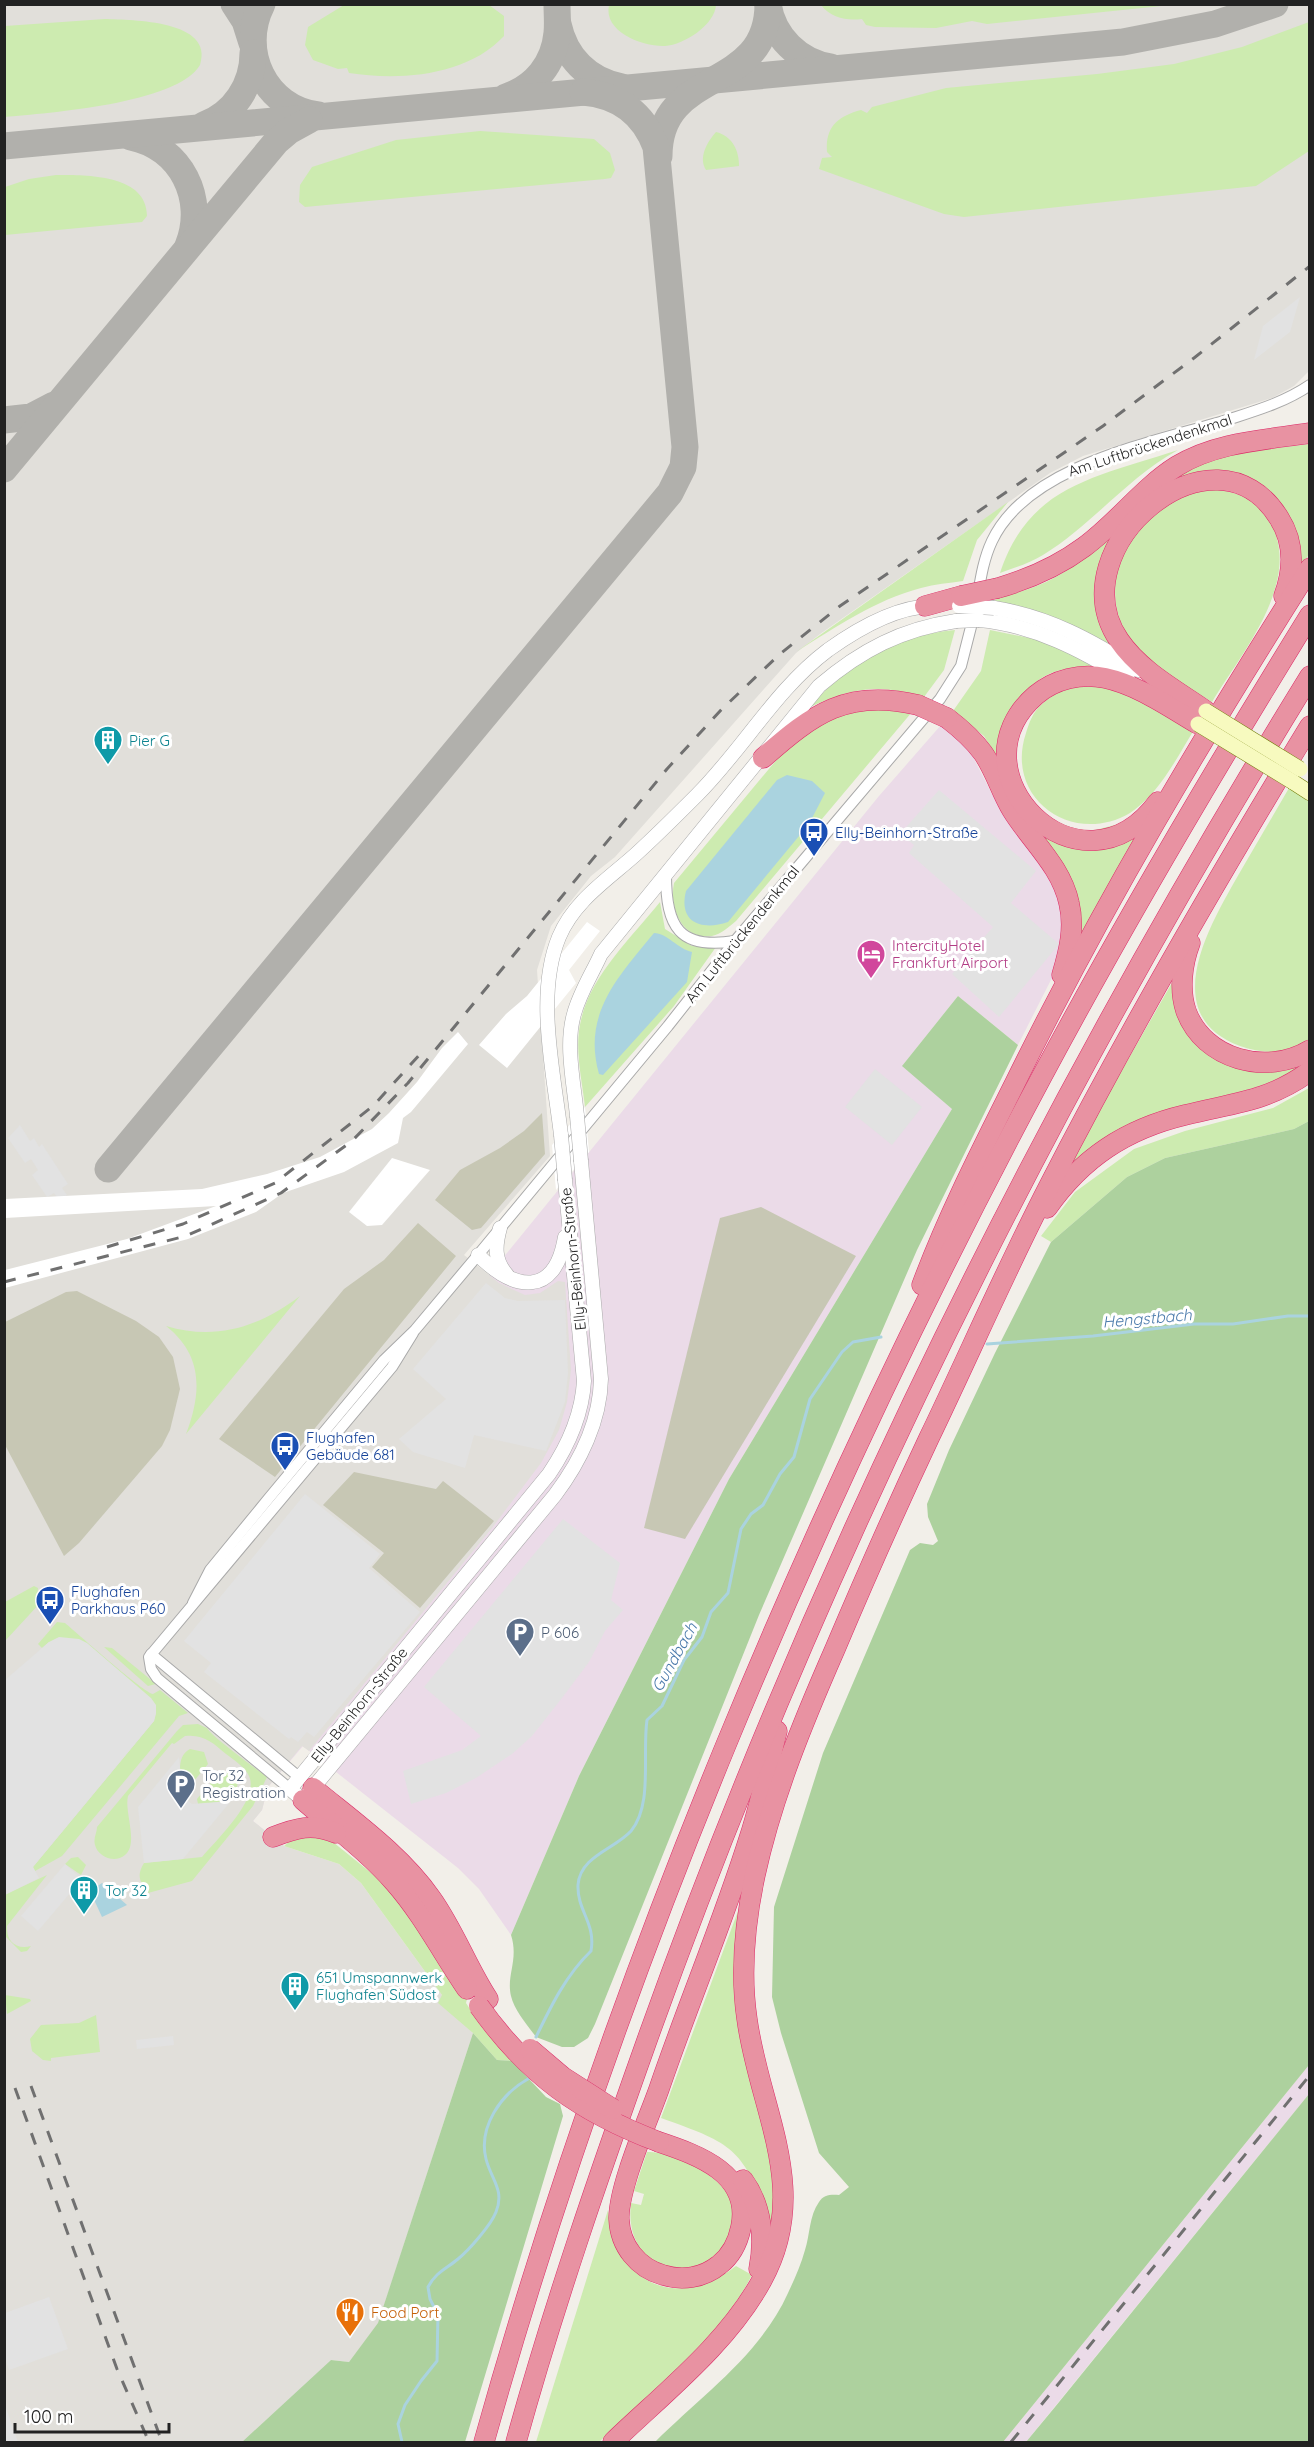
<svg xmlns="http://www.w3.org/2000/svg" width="1314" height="2447" viewBox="0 0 1314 2447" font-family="Quicksand,sans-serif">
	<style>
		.industrial { fill: #ebdbe8 }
		.airport { fill: #e1dfda }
		.construction { fill: #c7c7b4 }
		.grass { fill: #cdebb0 }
		.forest { fill: #add19e }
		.parking { fill: #e2e2e2 }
		.water { fill: #aad3df }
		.pier { fill: #fff }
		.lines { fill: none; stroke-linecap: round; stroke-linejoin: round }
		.stream { stroke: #aad3df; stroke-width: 3 }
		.taxiway { stroke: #b1b0ac; stroke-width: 27 }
		.minor-casing { stroke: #a9a9a9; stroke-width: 12 }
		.tertiary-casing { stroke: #a9a9a9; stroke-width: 15 }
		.secondary-casing { stroke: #707d05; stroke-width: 16 }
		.motorway-casing { stroke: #dc2a67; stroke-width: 21 }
		.minor { stroke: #fff; stroke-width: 10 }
		.tertiary { stroke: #fff; stroke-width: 14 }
		.secondary { stroke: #f7fabf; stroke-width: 15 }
		.motorway { stroke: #e892a2; stroke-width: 20 }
		.rail { stroke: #707070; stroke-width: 3; stroke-dasharray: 12 12; stroke-linecap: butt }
		.tertiary-bridge-casing { stroke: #a9a9a9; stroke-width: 15; stroke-linecap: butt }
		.secondary-bridge-casing { stroke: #707d05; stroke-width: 16; stroke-linecap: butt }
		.motorway-bridge-casing { stroke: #dc2a67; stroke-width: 21; stroke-linecap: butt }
		.tertiary-bridge { stroke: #fff; stroke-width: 14 }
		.secondary-bridge { stroke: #f7fabf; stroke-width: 15 }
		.motorway-bridge { stroke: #e892a2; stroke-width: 20 }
		.labels { text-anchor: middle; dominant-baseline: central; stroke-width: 6; stroke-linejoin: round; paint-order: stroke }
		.street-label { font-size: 15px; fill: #222; stroke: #fff }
		.culture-label { font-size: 15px; fill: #0d838f; stroke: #fff; text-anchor: start }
		.transit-label { font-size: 15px; fill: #164399; stroke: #fff; text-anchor: start }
		.hotel-label { font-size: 15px; fill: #b23c85; stroke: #fff; text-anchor: start }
		.service-label { font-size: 15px; fill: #4e5e75; stroke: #fff; text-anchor: start }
		.food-label { font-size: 15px; fill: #c56008; stroke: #fff; text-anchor: start }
		.water-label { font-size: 16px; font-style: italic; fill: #4a7aab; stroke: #fff }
	</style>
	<rect width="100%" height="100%" fill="#f2efe9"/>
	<!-- industrial -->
	<g class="industrial">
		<path d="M941,725L960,740L972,755L992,794L1046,867L1060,905L1064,938L1058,966L1018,1045L958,996L903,1065L952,1109L729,1479L579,1776L511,1935L479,1889L458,1868L303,1746L268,1787L262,1810L253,1821L284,1846L331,2360L242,2442H5V1665L489,1275L879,796Z"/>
		<path d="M1309,2065V2094L1026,2442H1003Z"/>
	</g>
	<!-- airport -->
	<path class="airport" d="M5,5H1309V371L1294,386L1272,398L1083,456L1050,473L820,634L796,653L615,857L591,876L551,926L537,970L550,1156L464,1255L499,1283L525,1295L540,1293L558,1281L565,1282L571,1370L567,1402L559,1430L541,1463L492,1528L309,1751L302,1746L268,1787L262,1810L253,1821L284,1846L339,1864L361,1883L442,1995L473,2033L378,2324L349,2362L331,2360L242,2442H5Z"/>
	<!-- construction -->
	<g class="construction">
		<path d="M542,1113L545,1154L481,1228L472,1230L435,1200L460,1170L500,1148L524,1131Z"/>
		<path d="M761,1207L856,1256L685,1539L644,1528L720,1218Z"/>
		<path d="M418,1223L456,1256L275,1477L219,1439L344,1289L384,1260Z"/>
		<path d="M77,1291L136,1321L159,1337L173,1357L180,1389L170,1430L162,1446L79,1543L64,1556L5,1445V1322L66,1292Z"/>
		<path d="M354,1472L436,1489L443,1481L494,1521L420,1608L372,1567L384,1553L323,1505Z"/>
	</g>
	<!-- grass -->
	<g class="grass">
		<path d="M489,5L504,16V36C467,76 400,81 349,73L347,68L338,69L313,60L305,45L308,27L344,5Z"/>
		<path d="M609,5L716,4C716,24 684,45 665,46C643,47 603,32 609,5Z"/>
		<path d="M821,5H1171L987,24L972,21L936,28L875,27L866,25L862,19C847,21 831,18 821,5Z"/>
		<path d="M105,19C132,20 215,20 200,65C177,104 47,113 5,117V26Z"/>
		<path d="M1309,22V151L1256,186L964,217L944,214L819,169L822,158L832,157L827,152C825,127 838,116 861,110L867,113L872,107L946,88L1097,74L1174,64L1242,47Z"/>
		<path d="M480,131L594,139L610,153L615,170L611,178L605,179L305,207L299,202L300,185L312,167L396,140Z"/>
		<path d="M716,132C732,136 739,150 739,166L706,170C698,158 707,142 716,132Z"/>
		<path d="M56,175C86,175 147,174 147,216L142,222L5,235V187L29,179Z"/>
		<path d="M1309,444V554L1295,577L1274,501L1188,477L1104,567L1120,650C1075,628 1046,610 995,602L996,598C1020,592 1043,586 1064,572C1109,543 1142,497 1189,470C1224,449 1270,450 1309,444Z"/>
		<path d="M1178,450C1127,478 1092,525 1043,555C1030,563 1014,568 1000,573C1029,484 1098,477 1178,450Z"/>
		<path d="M1211,489C1237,491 1258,499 1271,523C1302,583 1242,652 1212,702C1187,686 1151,670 1133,645C1086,580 1138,499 1211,489Z"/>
		<path d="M1008,502L977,540L963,581C949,583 935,584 921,588C875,600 836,627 796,652Z"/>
		<path d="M955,630L944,670L924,697C875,683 853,688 808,708C848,665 895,635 955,630Z"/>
		<path d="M990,630L1044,641L1099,667L1097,670C1036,658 1011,702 1001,754L996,756L984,736L953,711L981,671Z"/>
		<path d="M1076,684L1120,688L1194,730C1176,759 1159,794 1130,813C1072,847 1004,798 1026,733C1029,723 1033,712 1041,705C1051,695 1063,690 1076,684Z"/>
		<path d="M876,708L912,712L736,921C729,927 721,934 712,936C681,940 669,907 674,883L788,746L815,725L843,713Z"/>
		<path d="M1289,788L1309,802V1039C1289,1056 1263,1054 1240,1046C1153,1014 1214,918 1243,867C1258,841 1274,814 1289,788Z"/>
		<path d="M1154,815L1076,945L1036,829L1056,840Z"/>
		<path d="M660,902L665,929L692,946L716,947L674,1006L585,1107C582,1079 574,1048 581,1020C591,975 632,937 660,902Z"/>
		<path d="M1173,981L1184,1030L1194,1043L1211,1056L1231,1066L1305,1065C1253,1098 1190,1098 1133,1123C1114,1131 1073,1172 1055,1187Z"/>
		<path d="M1309,1088V1121L1294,1129L1165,1158L1127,1177L1051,1242L1041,1236L1075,1192L1134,1149L1185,1131L1273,1108Z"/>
		<path d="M300,1296L186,1434C202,1392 203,1355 166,1326C216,1341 259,1327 300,1296Z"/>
		<path d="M34,1586L38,1588L37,1599L41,1602L5,1641V1602Z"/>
		<path d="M57,1622L65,1623C78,1634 144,1693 153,1694L160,1690L188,1713L179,1716L62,1856L35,1871L33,1867L154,1721L156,1713L49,1642L42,1648L38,1644Z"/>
		<path d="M104,1647L112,1648L156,1684L148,1686Z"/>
		<path d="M198,1724L207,1728C211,1736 255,1768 267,1777L253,1806L192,1881L148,1893C140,1882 136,1876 144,1863L202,1857C216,1840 260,1799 249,1776C245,1767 234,1760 226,1754C213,1743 204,1734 185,1736L174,1744L172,1743L128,1796C124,1812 139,1843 125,1855C115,1864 98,1857 95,1845C93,1838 97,1833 97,1827L177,1731L183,1725Z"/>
		<path d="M190,1749L204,1752L208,1764L185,1792L182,1791C181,1777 175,1757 190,1749Z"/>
		<path d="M228,1773L238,1783L234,1797L224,1802L198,1804L197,1799L215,1778Z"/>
		<path d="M299,1833L328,1838L375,1876L393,1894L467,1999L466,2003L483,2029L512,2061L497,2060L473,2033L438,2003L442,1995L361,1883L339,1864L284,1846Z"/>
		<path d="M78,1857L86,1865L81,1875L65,1864L71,1858Z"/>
		<path d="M47,1875L7,1926C6,1942 17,1950 31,1946L27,1951L21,1952L5,1936L4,1895Z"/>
		<path d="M741,1903L738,2022L743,2051L777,2161L775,2227L770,2223C743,2148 734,2144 661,2118Z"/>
		<path d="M5,1995L30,1999L31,2001L7,2014Z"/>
		<path d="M96,2015L100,2052L51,2058V2061L43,2060L32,2051L30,2039L41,2025L79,2023Z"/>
		<path d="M647,2152C669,2151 698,2166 714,2179C728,2191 735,2203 733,2222C724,2292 621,2284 631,2203L641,2205L644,2194L634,2191Z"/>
		<path d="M608,2210C617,2284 676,2312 736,2266L752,2275C718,2342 653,2391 599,2442H536Z"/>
	</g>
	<!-- forest -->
	<g class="forest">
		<path d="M958,996L1018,1045L917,1250L759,1615L595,2024L588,2038L574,2047H562L536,2037C528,2026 514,2010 511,1996C506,1975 519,1960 511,1935L579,1776L729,1479L952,1109L902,1066Z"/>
		<path d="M1309,1121V2065L1003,2442H655C702,2395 760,2355 788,2293C794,2280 801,2265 805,2250C810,2235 809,2216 819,2202C823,2195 831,2194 839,2195L849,2187L819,2153L781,2033L772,1997L774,1907L823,1753L910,1550L920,1543L933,1545L938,1541L928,1517L927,1504L949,1450L995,1353L1051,1242L1127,1177L1165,1158L1294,1129Z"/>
		<path d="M473,2033L497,2060L512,2061L546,2097L560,2104L563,2116L465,2442H242L331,2360L349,2362L378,2323Z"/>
		<path d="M1309,2094V2442H1026L1055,2407Z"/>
	</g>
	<!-- parking -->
	<g class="parking">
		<path d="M1300,297L1290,332L1254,360L1263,326Z"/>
		<path d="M939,790L1036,871L1011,903L1059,944L999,1017L952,974L993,927L909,853L914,845L900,834Z"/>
		<path d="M875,1069L922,1107L892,1145L845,1107Z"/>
		<path d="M20,1125L30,1141L34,1138L39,1147L42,1144L68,1184L62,1188L67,1195L59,1200L54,1193L47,1197L32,1175L38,1170L31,1159L25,1163L8,1138Z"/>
		<path d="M486,1283L505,1298L518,1301L565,1300L568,1373L565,1402L546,1451L474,1435L465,1468L413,1452L399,1439L446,1399L413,1369Z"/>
		<path d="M305,1494L380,1554L369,1568L420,1612L314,1737L307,1732L298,1742L291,1737L289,1739L204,1672L211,1663L184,1641Z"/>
		<path d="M563,1519L620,1563L611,1600L623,1610L605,1631L589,1662L562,1698L532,1736L512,1754L476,1778L446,1793L411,1804L403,1771L462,1750L481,1736L424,1687Z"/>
		<path d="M59,1637L79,1639L87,1643L151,1698L156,1705V1713L154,1721L33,1867L39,1878L5,1895V1680L49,1642Z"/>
		<path d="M179,1757L183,1797L192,1804L231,1801L183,1859L144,1863L138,1807Z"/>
		<path d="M65,1864L82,1879L38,1931L21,1916Z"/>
		<path d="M173,2036L174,2045L137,2049L136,2040Z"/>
		<path d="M49,2297L68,2349L9,2370L5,2358V2313Z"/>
		<path d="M4,2405H5L18,2442H5Z"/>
	</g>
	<!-- water -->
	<g class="water">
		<path d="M787,775L812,781L825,793L809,824L728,922C702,931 678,923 686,891L777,780Z"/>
		<path d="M654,933C667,933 678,949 692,952L687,982L603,1075L599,1074C582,1014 618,977 654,933Z"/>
		<path d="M102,1883L127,1905L102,1917L90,1891Z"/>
	</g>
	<!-- pier -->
	<g class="pier">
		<path d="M587,922L600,931L569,970L576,983L507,1068L479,1045L506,1014L527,996Z"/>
		<path d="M458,1032L468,1044L411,1112L403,1118L398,1143L344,1172L283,1193L256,1212L188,1239L5,1288V1270L127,1239L216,1206L5,1218V1199L202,1189L267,1174L320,1157L372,1129L389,1113L417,1082L442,1048Z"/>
		<path d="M585,1107L589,1152L556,1190L552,1145Z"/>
		<path d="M392,1158L430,1170L382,1225L367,1226L349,1212Z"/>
	</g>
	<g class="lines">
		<!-- stream -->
		<g class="stream">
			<path d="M987,1344L1093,1336L1194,1324H1233L1288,1316H1310"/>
			<path d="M536,2037C551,2006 566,1975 591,1951C596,1923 577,1911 578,1885C580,1856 615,1849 631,1831C653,1805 642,1754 647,1720L662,1706L684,1660L702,1637L711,1612L728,1593L741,1529L751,1514L763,1505L780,1474L794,1457L810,1399L842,1352L853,1342L881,1337"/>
			<path d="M402,2442L398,2424L405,2405L421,2381L437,2361L438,2315L430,2299L428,2287C436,2272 446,2269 458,2259C469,2250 491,2225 496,2212C505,2190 491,2179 486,2159C478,2127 501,2094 528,2079"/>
		</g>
		<!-- taxiway -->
		<g class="taxiway">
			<path d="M234,4L245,21L252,43"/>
			<path d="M262,4C238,51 265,108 318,115"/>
			<path d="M768,4C773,37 799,62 831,67"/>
			<path d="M558,24C565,57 588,81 622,87"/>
			<path d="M506,97C535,87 554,64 557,33C558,24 557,14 557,4"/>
			<path d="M204,125C234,114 253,85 253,53"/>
			<path d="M131,137C181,147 207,199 188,246"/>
			<path d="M4,146L1123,42L1215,24L1275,4"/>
			<path d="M659,156C659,66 768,94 768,4"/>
			<path d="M4,420L31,417L54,405"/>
			<path d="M4,469L276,142L289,131L309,120"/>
			<path d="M108,1169L670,493L683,467L685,447L656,147C644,114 619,95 583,92"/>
		</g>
		<!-- minor casing -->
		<g class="minor-casing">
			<g id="minor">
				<path d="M978,594C981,576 984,558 992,541C1028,464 1156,442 1230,419C1258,410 1285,402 1310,385"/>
				<path d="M666,875C666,927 679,950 735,941"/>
				<path d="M193,1603L210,1570L269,1498L384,1360L415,1330L478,1255L668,1026L735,941L940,699L961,666L974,615"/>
				<path d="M151,1654L299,1777"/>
				<path d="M290,1789L157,1678L151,1669L149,1657L392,1367L413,1333"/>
			</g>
		</g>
		<!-- tertiary casing -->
		<g class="tertiary-casing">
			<g id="tertiary">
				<path d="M994,608C1049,617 1091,640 1138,670"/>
				<path d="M979,620C1034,625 1082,650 1128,679"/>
				<path d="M577,1116C574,1084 565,1045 574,1014C580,992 592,974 601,954L819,686C861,650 902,629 956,621"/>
				<path d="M561,1135C554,1074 535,995 559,937C574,901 607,880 635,855C656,836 677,815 697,795C743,749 776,689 828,650C856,630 896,607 931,606"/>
				<path d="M565,1180L584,1381C582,1416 568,1446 549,1474L290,1789L303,1800L555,1495C580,1462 600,1421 601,1379L581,1161"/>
				<path d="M500,1228C495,1246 494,1260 507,1275"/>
				<path d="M478,1255C514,1291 555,1298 565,1237"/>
			</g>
		</g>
		<!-- secondary casing -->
		<g class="secondary-casing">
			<path id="secondary" d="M1293,782L1310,793"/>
		</g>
		<!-- motorway casing -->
		<g class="motorway-casing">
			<g id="motorway">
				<path d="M998,588C1029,579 1057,567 1084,547C1117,523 1142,488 1177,466C1216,442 1265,440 1310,433"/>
				<path d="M925,606L961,596"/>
				<path d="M1206,711C1176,690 1140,671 1119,640C1056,547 1215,414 1279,518C1295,543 1294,569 1284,596"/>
				<path d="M947,718C960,728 973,739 983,753C995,770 1001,792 1012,810C1031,841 1061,866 1069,903C1075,928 1069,951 1062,975"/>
				<path d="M763,758C813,714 847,688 918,705"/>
				<path d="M1158,802C1080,907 947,772 1036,695C1055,679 1081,673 1105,678C1138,685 1169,707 1198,724"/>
				<path d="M1190,943C1182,964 1179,990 1186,1011C1204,1060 1267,1076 1310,1050"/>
				<path d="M1047,1208C1082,1158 1126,1129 1185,1115C1232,1103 1268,1102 1310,1071"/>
				<path d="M922,1285C948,1215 982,1149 1015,1083C1102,906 1204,735 1310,568"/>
				<path d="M313,1788C354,1822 400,1854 431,1898C454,1930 467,1967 488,1999"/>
				<path d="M303,1800C334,1827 368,1852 395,1883C423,1915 443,1954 467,1989"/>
				<path d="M273,1837C296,1828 312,1823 336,1833"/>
				<path d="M659,2142C698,2155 752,2174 741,2227C738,2242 732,2255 719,2265C703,2278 682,2281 663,2275C638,2268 620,2246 619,2219C618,2188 648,2120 659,2089C688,2004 723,1922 750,1836C761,1802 768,1766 777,1731"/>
				<path d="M743,2180C762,2206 765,2239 759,2269"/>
				<path d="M484,2442C615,1974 812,1507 1041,1078C1125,921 1216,767 1310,615"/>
				<path d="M516,2442C553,2308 599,2175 646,2043C817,1563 1042,1111 1310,676"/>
				<path d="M613,2442C665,2392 727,2344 762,2280C812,2189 759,2110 747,2019C740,1972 745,1922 755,1875C772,1797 803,1722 835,1649C865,1578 896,1508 929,1438C969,1355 1006,1269 1049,1186C1129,1030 1218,877 1310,726"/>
			</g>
		</g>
		<!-- minor -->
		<use href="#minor" class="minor"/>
		<!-- tertiary -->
		<use href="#tertiary" class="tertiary"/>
		<!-- secondary -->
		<use href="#secondary" class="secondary"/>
		<!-- motorway -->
		<use href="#motorway" class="motorway"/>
		<!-- rail -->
		<g class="rail">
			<path d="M107,1247L183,1224L275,1183L373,1106L422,1052"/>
			<path d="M4,1282L186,1236L281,1193L352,1141L408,1083L667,769L721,710L780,654L840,606L1103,426L1194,358L1310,266"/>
			<path d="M31,2086L162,2442"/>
			<path d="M15,2088L117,2369L149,2442"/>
			<path d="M1011,2442L1310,2075"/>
		</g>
		<!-- tertiary-bridge casing -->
		<g class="tertiary-bridge-casing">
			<g id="tertiary-bridge">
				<path d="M959,606L994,608"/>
				<path d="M956,621L979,620"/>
				<path d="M577,1116L581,1161"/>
				<path d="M561,1135L565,1180"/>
			</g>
		</g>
		<!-- secondary-bridge casing -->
		<g class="secondary-bridge-casing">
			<g id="secondary-bridge">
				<path d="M1206,711L1300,769"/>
				<path d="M1198,724L1293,782"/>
			</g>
		</g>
		<!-- motorway-bridge casing -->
		<g class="motorway-bridge-casing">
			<g id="motorway-bridge">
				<path d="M961,596L998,588"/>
				<path d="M918,705L947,718"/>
				<path d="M479,2006C528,2075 580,2112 659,2142"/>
				<path d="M530,2049L563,2077L613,2109"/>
			</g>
		</g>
		<!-- tertiary-bridge -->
		<use href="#tertiary-bridge" class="tertiary-bridge"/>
		<!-- secondary-bridge -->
		<use href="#secondary-bridge" class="secondary-bridge"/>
		<!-- motorway-bridge -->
		<use href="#motorway-bridge" class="motorway-bridge"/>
	</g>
	<!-- icons -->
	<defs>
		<g id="building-pin" transform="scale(1.5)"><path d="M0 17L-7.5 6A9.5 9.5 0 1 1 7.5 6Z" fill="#0f9aa8" stroke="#fff"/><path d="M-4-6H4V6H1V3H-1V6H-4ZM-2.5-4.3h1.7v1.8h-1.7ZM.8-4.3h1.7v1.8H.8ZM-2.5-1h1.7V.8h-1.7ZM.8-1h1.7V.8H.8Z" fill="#fff"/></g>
		<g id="bus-pin" transform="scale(1.5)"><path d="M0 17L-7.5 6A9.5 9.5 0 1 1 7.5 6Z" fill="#1a4fb4" stroke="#fff"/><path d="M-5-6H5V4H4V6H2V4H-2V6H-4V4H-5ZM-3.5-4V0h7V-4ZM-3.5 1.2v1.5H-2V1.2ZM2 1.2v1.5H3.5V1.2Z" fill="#fff"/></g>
		<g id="hotel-pin" transform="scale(1.5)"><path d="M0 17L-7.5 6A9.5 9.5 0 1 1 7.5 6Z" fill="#d1479c" stroke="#fff"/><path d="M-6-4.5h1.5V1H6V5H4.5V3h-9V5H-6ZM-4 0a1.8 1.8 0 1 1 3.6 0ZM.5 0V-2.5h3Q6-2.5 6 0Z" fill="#fff"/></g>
		<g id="parking-pin" transform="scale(1.5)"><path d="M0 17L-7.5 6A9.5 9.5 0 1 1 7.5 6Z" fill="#5c6f8a" stroke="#fff"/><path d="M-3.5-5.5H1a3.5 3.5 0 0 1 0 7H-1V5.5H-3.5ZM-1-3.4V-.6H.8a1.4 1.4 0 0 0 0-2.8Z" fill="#fff"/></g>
		<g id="restaurant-pin" transform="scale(1.5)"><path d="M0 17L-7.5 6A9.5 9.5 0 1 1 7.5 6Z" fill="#e8710a" stroke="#fff"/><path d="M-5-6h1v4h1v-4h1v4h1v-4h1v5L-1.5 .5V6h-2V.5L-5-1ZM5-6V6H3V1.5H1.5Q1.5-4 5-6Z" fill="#fff"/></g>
	</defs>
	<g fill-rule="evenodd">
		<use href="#building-pin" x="108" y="740"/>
		<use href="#bus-pin" x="814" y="832"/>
		<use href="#hotel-pin" x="871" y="954"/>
		<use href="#bus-pin" x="285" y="1446"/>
		<use href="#bus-pin" x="50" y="1600"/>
		<use href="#parking-pin" x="520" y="1632"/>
		<use href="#parking-pin" x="181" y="1784"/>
		<use href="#building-pin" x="84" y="1890"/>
		<use href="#building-pin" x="295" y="1986"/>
		<use href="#restaurant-pin" x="350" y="2312"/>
	</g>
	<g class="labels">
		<!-- street labels -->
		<g class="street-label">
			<text transform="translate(1150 445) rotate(-18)">Am Luftbrückendenkmal</text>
			<text transform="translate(742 934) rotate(-51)">Am Luftbrückendenkmal</text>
			<text transform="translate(573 1259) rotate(-96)">Elly-Beinhorn-Straße</text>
			<text transform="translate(359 1705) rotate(-51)">Elly-Beinhorn-Straße</text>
		</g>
		<!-- culture labels -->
		<g class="culture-label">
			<text x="129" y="740">Pier G</text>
			<text x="105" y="1890">Tor 32</text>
			<text x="316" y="1977">651 Umspannwerk<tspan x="316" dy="17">Flughafen Südost</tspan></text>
		</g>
		<!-- transit labels -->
		<g class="transit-label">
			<text x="835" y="832">Elly-Beinhorn-Straße</text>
			<text x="306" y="1437">Flughafen<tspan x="306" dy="17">Gebäude 681</tspan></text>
			<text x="71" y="1591">Flughafen<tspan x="71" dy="17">Parkhaus P60</tspan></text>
		</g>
		<!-- hotel labels -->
		<g class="hotel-label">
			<text x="892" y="945">IntercityHotel<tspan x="892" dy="17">Frankfurt Airport</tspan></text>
		</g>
		<!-- service labels -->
		<g class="service-label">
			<text x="541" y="1632">P 606</text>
			<text x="202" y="1775">Tor 32<tspan x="202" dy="17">Registration</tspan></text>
		</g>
		<!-- food labels -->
		<g class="food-label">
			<text x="371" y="2312">Food Port</text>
		</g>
		<!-- water labels -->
		<g class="water-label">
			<text transform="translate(1147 1318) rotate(-5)">Hengstbach</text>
			<text transform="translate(674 1657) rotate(-61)">Gundbach</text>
		</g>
	</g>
	<!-- border -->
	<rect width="1314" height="2447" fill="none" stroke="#222222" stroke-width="12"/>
	<!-- scale -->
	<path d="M15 2423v9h154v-9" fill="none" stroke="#222222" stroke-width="3"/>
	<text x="24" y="2423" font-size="18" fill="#222222" stroke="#ffffff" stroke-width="4.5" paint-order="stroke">100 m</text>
</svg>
